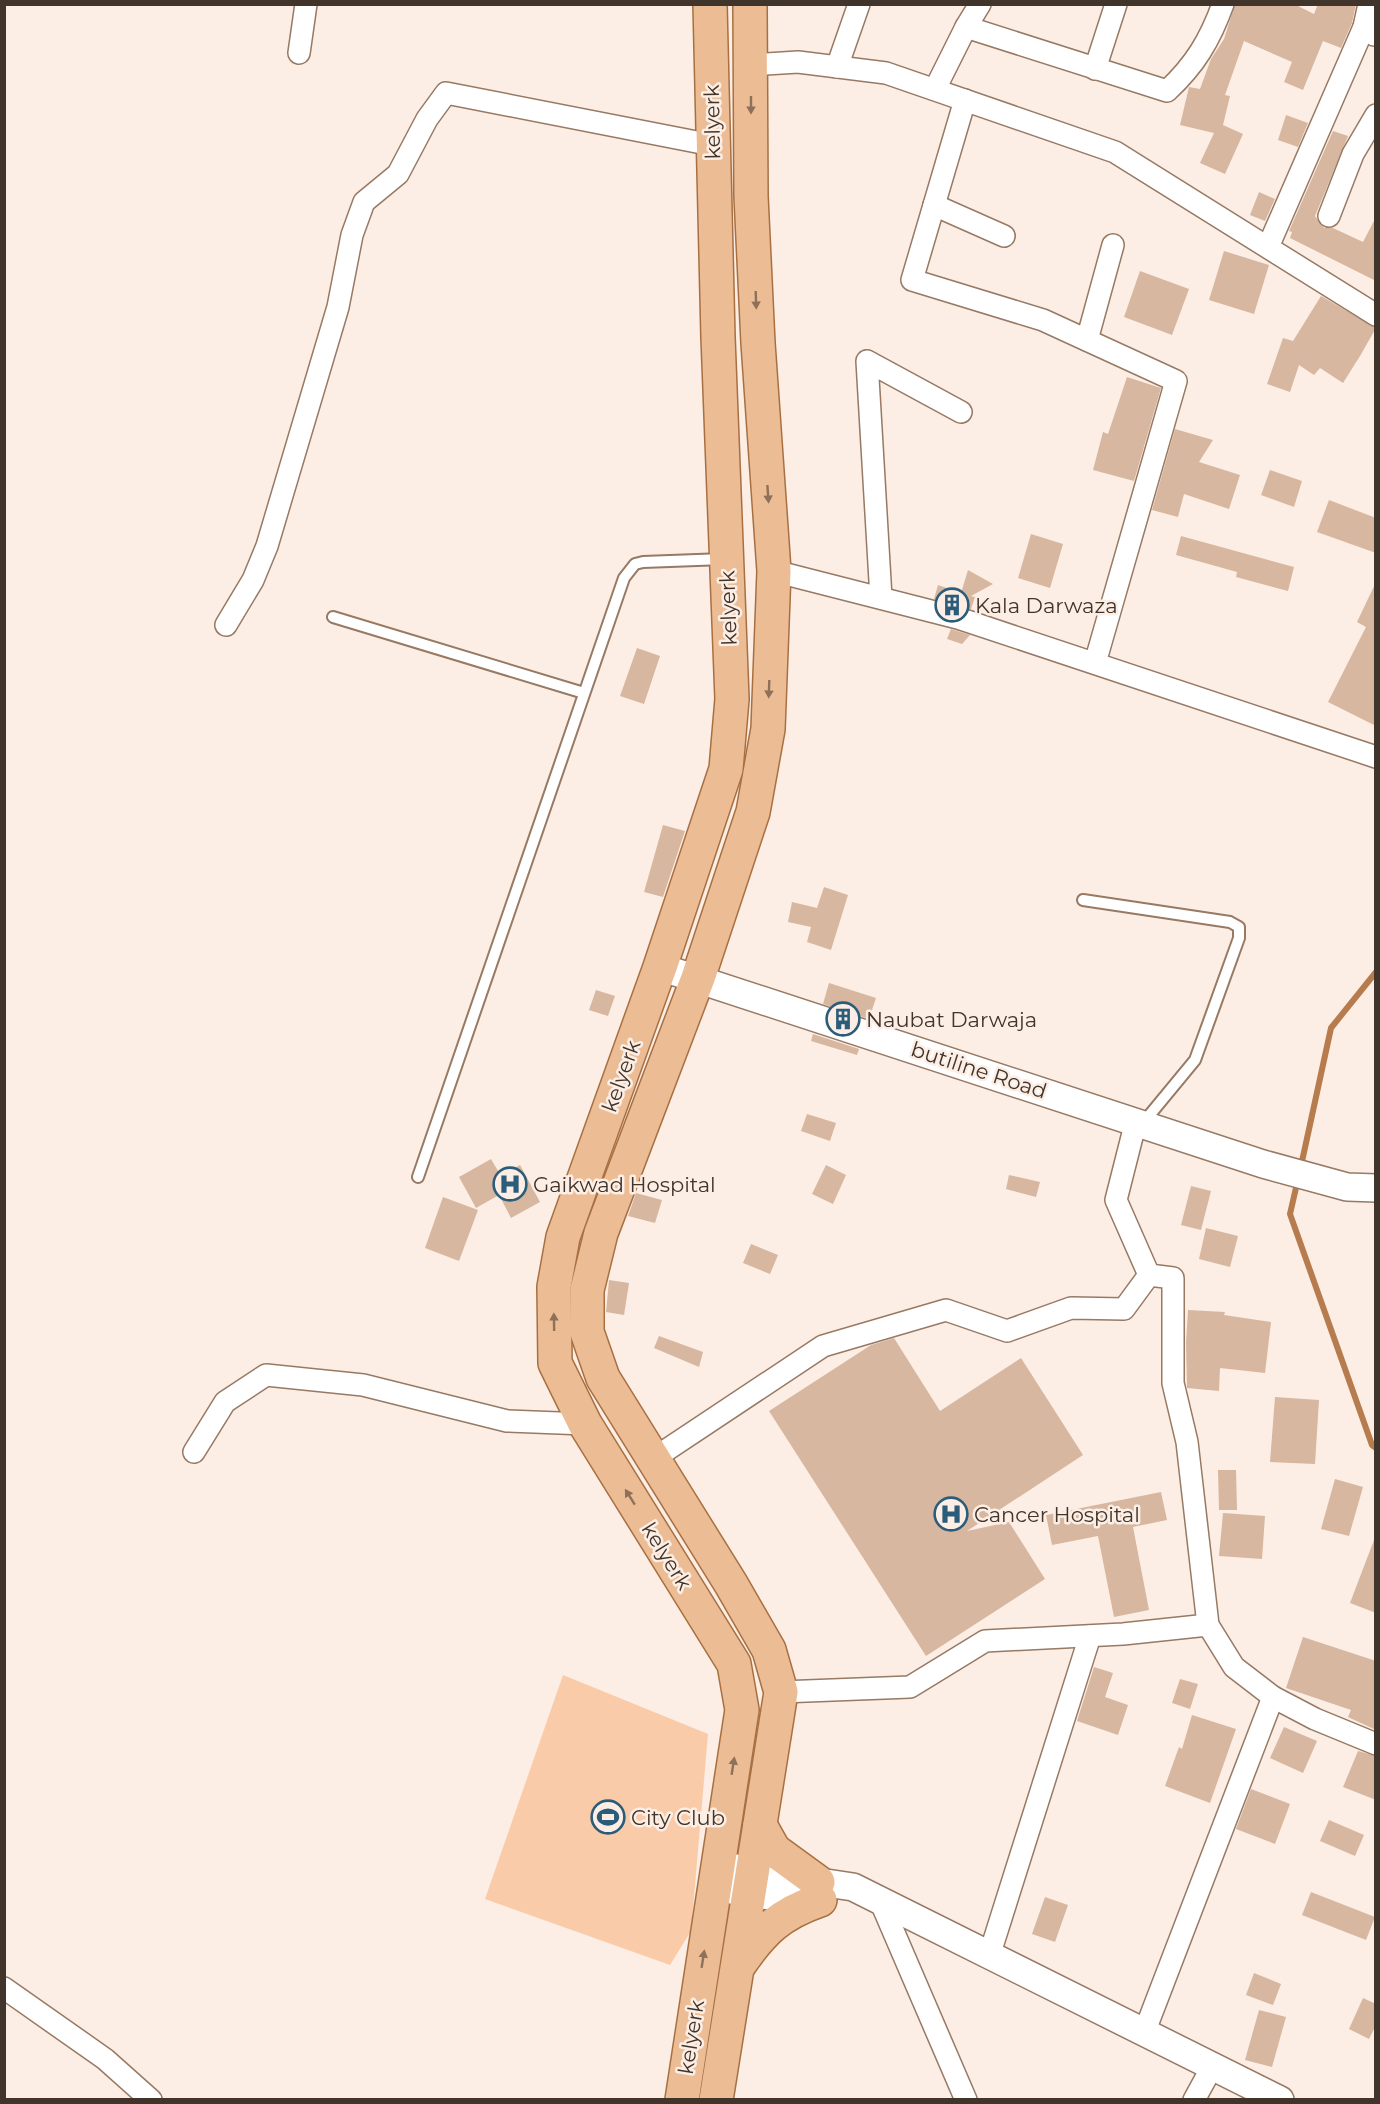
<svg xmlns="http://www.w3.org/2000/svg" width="1380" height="2104" viewBox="0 0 1380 2104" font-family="Montserrat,sans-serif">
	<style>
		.green { fill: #facba8 }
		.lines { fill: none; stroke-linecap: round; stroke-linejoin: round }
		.stream { stroke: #b67c4e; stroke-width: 6 }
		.building { fill: #d7b7a0 }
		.service-casing { stroke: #977964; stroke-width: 14 }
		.minor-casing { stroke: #977964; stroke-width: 24 }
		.tertiary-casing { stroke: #977964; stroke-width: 30 }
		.primary-casing { stroke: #a87042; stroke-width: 36 }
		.service { stroke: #fff; stroke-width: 10 }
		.minor { stroke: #fff; stroke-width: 21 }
		.tertiary { stroke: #fff; stroke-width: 27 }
		.primary { stroke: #ecbc95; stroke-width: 33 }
		.oneway { fill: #8e715a }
		.labels { text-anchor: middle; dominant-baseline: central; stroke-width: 5; stroke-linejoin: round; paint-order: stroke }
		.street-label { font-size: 21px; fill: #41342a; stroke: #fceee4 }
		.poi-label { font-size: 21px; fill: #41342a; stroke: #fceee4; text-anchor: start }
	</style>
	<rect width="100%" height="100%" fill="#fceee4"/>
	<!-- green -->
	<path class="green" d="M563,1675L708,1734L691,1931L670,1965L485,1899Z"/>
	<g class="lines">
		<!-- stream -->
		<g class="stream">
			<path d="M1301,1166L1331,1028L1376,972"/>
			<path d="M1298,1179L1290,1214L1372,1445L1376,1448"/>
		</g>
	</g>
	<!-- building -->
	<g class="building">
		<path d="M1235,4H1294L1314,14L1318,4H1356L1352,23L1341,48L1323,41L1303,90L1284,82L1292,62L1244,41L1225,95L1230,96L1223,125L1243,134L1225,174L1200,163L1214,133L1180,125L1189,87L1200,89L1211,59L1224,39Z"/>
		<path d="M1286,115L1308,123L1298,147L1278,140Z"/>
		<path d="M1333,131L1348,136L1315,216L1324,228H1333L1363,242L1376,217V281L1290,238L1292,232L1289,231Z"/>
		<path d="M1259,192L1275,199L1265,221L1250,215Z"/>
		<path d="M1224,251L1269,265L1254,314L1209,300Z"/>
		<path d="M1140,271L1189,289L1172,335L1124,317Z"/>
		<path d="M1321,296L1376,328L1360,356L1343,383L1320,368L1314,375L1299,365L1290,392L1267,384L1283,338L1293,341Z"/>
		<path d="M1127,377L1161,388L1134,481L1093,470L1103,432L1108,434Z"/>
		<path d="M1175,429L1213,440L1199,462L1240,475L1229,509L1184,494L1178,517L1152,510Z"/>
		<path d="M1270,470L1302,481L1294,507L1261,495Z"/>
		<path d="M1329,500L1376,518V553L1317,532Z"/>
		<path d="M1031,534L1063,544L1050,588L1018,578Z"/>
		<path d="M1181,536L1294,567L1288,591L1236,577L1237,572L1176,555Z"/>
		<path d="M968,570L993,584L971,596L975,597L971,609L934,599L938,585L961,593Z"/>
		<path d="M1376,582V726L1328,702L1366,627L1357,622Z"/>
		<path d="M951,629L954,630L970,635L962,644L947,639Z"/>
		<path d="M637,648L660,656L644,704L620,696Z"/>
		<path d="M663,825L685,831L663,897L644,892Z"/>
		<path d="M824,887L848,895L831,950L807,942L811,927L788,922L792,902L817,908Z"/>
		<path d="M829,983L876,998L869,1019L823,1004Z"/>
		<path d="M596,990L615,996L608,1016L589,1010Z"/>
		<path d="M813,1034L859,1049L857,1055L811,1041Z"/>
		<path d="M807,1114L836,1123L830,1141L801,1131Z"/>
		<path d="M491,1159L501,1176L520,1165L540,1202L511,1218L499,1195L476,1208L459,1177Z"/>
		<path d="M826,1165L846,1175L833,1204L812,1194Z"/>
		<path d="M1009,1175L1040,1182L1036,1197L1006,1189Z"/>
		<path d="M1191,1186L1211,1191L1201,1230L1181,1225Z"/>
		<path d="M636,1193L662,1200L655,1223L628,1216Z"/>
		<path d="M443,1197L478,1210L459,1261L425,1248Z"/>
		<path d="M1206,1228L1238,1236L1230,1267L1199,1259Z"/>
		<path d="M751,1244L778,1255L770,1274L743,1263Z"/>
		<path d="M609,1280L629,1283L624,1315L606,1312Z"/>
		<path d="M1188,1310L1225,1312L1224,1315L1271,1322L1265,1373L1220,1368L1219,1391L1187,1388L1186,1343Z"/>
		<path d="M659,1336L703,1352L699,1367L654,1348Z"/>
		<path d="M894,1338L940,1411L1021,1358L1083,1455L967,1531L1009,1522L1045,1579L926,1656L769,1411L871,1345Z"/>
		<path d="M1275,1397L1319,1400L1315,1464L1270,1462Z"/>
		<path d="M1218,1470H1236L1237,1510H1219Z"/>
		<path d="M1335,1479L1363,1487L1349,1536L1321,1529Z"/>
		<path d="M1161,1492L1167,1520L1133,1527L1149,1610L1114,1617L1098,1536L1052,1545L1046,1515Z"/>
		<path d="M1223,1513L1265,1516L1262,1559L1219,1556Z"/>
		<path d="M1374,1540H1376V1613L1350,1603Z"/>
		<path d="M1303,1637L1376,1661V1730L1348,1717L1351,1710L1286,1688Z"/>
		<path d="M1094,1667L1113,1673L1105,1697L1128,1705L1118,1735L1077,1721Z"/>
		<path d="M1180,1679L1198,1684L1190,1709L1172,1703Z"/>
		<path d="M1192,1715L1236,1729L1210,1803L1165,1786L1179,1747L1182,1749Z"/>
		<path d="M1284,1727L1317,1741L1303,1773L1270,1758Z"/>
		<path d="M1358,1751L1376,1756V1800L1343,1787Z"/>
		<path d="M1251,1789L1290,1804L1275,1844L1236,1829Z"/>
		<path d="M1329,1820L1364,1835L1355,1856L1320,1841Z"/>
		<path d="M1311,1892L1375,1917L1366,1940L1302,1915Z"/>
		<path d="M1045,1897L1068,1905L1055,1942L1032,1934Z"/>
		<path d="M1254,1973L1281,1984L1273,2005L1246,1995Z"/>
		<path d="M1363,1998L1376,2004V2025L1369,2039L1349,2029Z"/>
		<path d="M1259,2010L1286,2017L1272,2067L1245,2060Z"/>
	</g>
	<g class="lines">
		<!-- service casing -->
		<g class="service-casing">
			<g id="service">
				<path d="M333,617L584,693"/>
				<path d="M1083,900L1230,922L1239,927V938L1195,1060L1143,1123"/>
				<path d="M418,1177L624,578L635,564L643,562L724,559"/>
			</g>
		</g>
		<!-- minor casing -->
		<g class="minor-casing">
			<g id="minor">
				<path d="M1369,4L1364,27L1374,35"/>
				<path d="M966,27L1167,91C1195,65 1210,40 1223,4"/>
				<path d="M299,53L306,4"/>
				<path d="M751,65L798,62L886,73L1115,152L1376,315"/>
				<path d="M837,67L859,4"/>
				<path d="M1095,69L1116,4"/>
				<path d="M935,89L966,27L980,4"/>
				<path d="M965,100L912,280L1043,320L1176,381L1095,663"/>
				<path d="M934,205L1004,236"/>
				<path d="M1329,216L1353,154L1376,115"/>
				<path d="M1268,247L1364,27"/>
				<path d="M1087,340L1113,245"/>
				<path d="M774,571L958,618L1376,757"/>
				<path d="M881,598L867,361L961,412"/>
				<path d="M226,625L253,580L267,546L338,307L352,235L364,202L398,174L427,119L446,93L712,145"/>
				<path d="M1136,1121L1116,1200L1149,1275L1173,1278V1383L1187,1442L1208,1625L1234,1667L1273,1697L1315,1719L1376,1744"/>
				<path d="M194,1452L225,1402L266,1375L363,1385L507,1421L585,1424"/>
				<path d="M653,1459L823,1346L946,1310L1007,1331L1071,1308L1124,1309L1149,1275"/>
				<path d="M781,1692L910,1687L985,1641L1123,1634L1208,1625"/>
				<path d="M879,1898L966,2100"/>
				<path d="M990,1953L1090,1636"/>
				<path d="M4,1988L105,2059L151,2100"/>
				<path d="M1144,2033L1273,1697"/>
				<path d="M1194,2100L1212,2067"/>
			</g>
		</g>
		<!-- tertiary casing -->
		<g class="tertiary-casing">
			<g id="tertiary">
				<path d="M660,967L1263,1164L1347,1187L1376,1188"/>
				<path d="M718,1864L752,1872L853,1887L1280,2100"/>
				<path d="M715,1886L749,1894L821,1900"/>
			</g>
		</g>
		<!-- primary casing -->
		<g class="primary-casing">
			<g id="primary">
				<path d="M760,1825L774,1850L818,1882"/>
				<path d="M739,1965C763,1930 780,1914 820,1900"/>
				<path d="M682,2100L742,1710L734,1664L585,1424L555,1363L554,1287L563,1237L660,967L726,769L732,699L718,337L710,4"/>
				<path d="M716,2100L781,1692L769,1650L731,1584L603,1378L587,1332V1290L601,1233L698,978L753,812L768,729L774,571L758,343L751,196L750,4"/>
			</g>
		</g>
		<!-- service -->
		<use href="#service" class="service"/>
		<!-- minor -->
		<use href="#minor" class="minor"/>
		<!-- tertiary -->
		<use href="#tertiary" class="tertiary"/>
		<!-- primary -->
		<use href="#primary" class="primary"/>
	</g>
	<!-- one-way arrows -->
	<defs><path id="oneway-solid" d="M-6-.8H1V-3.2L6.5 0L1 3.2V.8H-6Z" transform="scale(1.5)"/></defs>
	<g class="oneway">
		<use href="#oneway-solid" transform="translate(751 105) rotate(90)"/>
		<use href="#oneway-solid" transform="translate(756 300) rotate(88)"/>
		<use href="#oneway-solid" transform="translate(768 494) rotate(86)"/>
		<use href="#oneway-solid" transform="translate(769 689) rotate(92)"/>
		<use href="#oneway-solid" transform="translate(554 1322) rotate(-91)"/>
		<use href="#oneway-solid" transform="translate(630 1497) rotate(-122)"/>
		<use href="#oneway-solid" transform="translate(733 1766) rotate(-81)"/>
		<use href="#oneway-solid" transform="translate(703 1959) rotate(-81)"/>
	</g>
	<!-- icons -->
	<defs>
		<g id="building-ring" transform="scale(1.725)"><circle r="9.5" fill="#fceee4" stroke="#2b5c7a" stroke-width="1.5"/><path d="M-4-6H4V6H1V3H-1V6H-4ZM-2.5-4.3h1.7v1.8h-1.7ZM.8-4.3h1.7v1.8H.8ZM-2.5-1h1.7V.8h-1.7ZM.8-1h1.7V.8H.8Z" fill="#2b5c7a"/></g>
		<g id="hospital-ring" transform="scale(1.725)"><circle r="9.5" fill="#fceee4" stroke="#2b5c7a" stroke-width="1.5"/><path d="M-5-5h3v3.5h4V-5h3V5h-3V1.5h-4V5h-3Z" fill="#2b5c7a"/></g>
		<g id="stadium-ring" transform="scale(1.725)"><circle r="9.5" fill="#fceee4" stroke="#2b5c7a" stroke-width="1.5"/><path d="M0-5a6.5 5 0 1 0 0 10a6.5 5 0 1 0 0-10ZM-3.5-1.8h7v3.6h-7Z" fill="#2b5c7a"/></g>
	</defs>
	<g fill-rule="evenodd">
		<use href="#building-ring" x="952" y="605"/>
		<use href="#building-ring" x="843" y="1019"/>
		<use href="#hospital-ring" x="510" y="1184"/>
		<use href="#hospital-ring" x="951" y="1514"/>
		<use href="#stadium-ring" x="608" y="1817"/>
	</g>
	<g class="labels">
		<!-- street labels -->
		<g class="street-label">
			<text transform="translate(712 122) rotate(-91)">kelyerk</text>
			<text transform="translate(728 608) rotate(-92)">kelyerk</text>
			<text transform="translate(979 1070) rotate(18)">butiline Road</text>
			<text transform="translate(621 1076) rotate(-70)">kelyerk</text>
			<text transform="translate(667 1556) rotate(58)">kelyerk</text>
			<text transform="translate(691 2037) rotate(-81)">kelyerk</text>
		</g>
		<!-- poi labels -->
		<g class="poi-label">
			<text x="975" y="605">Kala Darwaza</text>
			<text x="866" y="1019">Naubat Darwaja</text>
			<text x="533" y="1184">Gaikwad Hospital</text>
			<text x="974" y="1514">Cancer Hospital</text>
			<text x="631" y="1817">City Club</text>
		</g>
	</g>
	<!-- border -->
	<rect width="1380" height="2104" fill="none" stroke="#41342a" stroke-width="12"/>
</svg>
